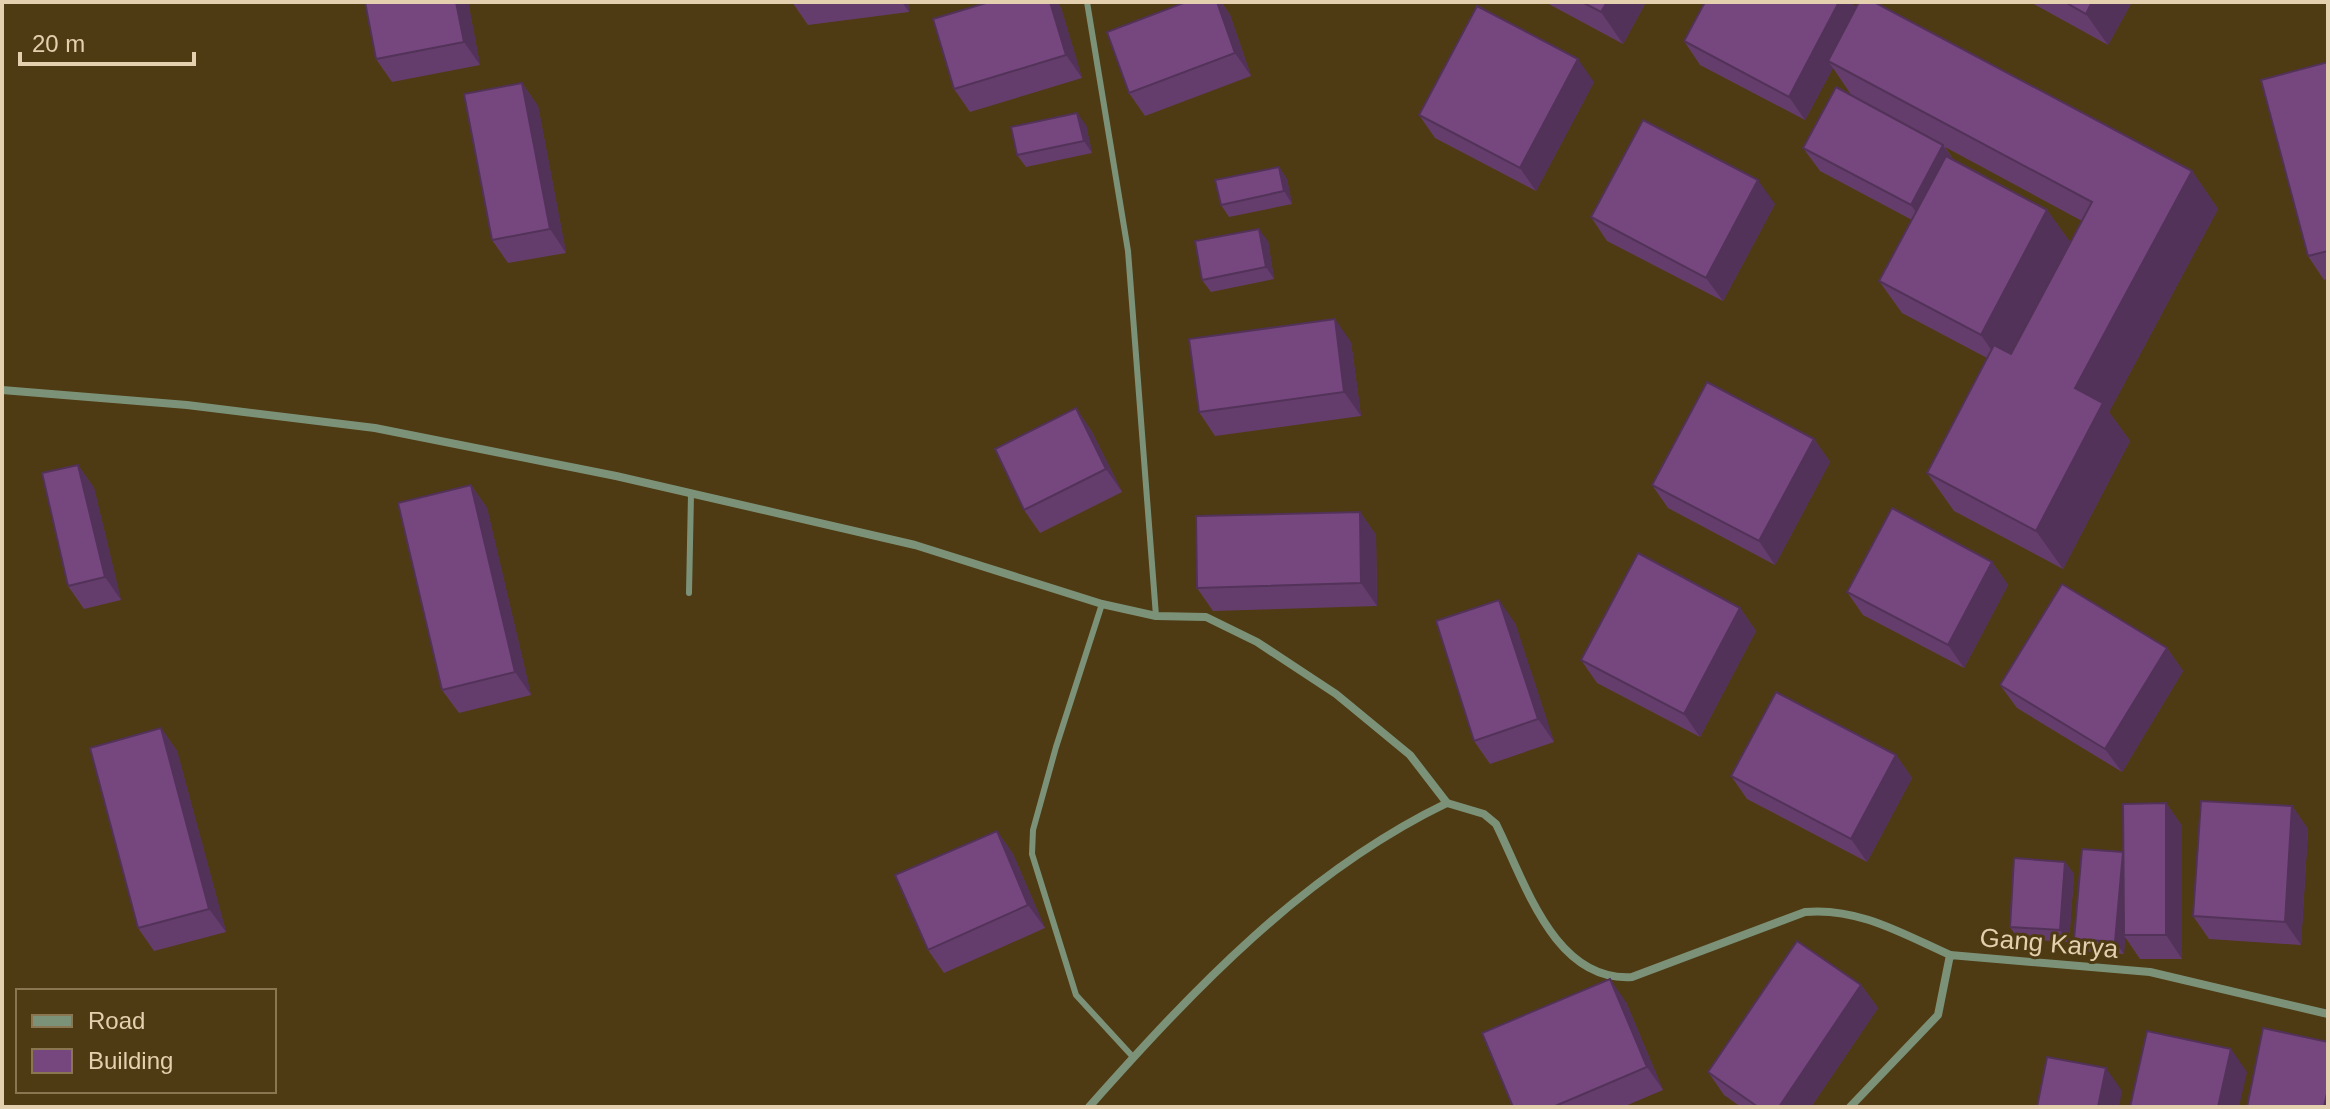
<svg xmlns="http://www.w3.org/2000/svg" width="2330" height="1109" viewBox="0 0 2330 1109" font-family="Helvetica,sans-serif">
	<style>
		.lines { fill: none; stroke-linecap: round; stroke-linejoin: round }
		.lane { stroke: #7c9278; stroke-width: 6 }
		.street { stroke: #7c9278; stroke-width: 8 }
		.wall { fill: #653d6c; fill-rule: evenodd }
		.shaded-wall { fill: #523258 }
		.building { fill: #75477e; stroke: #523258; stroke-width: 2 }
		.labels { text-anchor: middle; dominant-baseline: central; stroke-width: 6; stroke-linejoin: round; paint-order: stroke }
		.street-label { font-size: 26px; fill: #e4d0ae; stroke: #4e3a13 }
	</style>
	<rect width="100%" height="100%" fill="#4e3a13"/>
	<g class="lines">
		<!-- lane -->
		<g class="lane">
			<path d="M1087,2L1128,251L1156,616"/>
			<path d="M689,593L691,494"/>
			<path d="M1102,604L1056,747L1033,830L1032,854L1076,995L1133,1057"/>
		</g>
		<!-- street -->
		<g class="street">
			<path d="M2,390L187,405L375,428L616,476L915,545L1102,604L1156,616L1206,617L1257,642L1336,694L1410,755L1447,803"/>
			<path d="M1089,1107C1193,990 1304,872 1447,803L1484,814L1496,824C1525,882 1554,982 1632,977L1805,912C1858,907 1903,934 1950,955"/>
			<path d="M1850,1107L1938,1015L1950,955L2150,972L2328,1014"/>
		</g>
	</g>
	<!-- wall -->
	<g class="wall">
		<path d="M365,2H468L480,65L392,82L376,59Z"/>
		<path d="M792,2H908L909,12L808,25Z"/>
		<path d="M989,2H1057L1061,8L1082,78L970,112L954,89Z"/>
		<path d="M1186,2H1221L1230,15L1251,76L1145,116L1129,93Z"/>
		<path d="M1545,2H1646L1623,44Z"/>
		<path d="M2030,2H2132L2108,45Z"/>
		<path d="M1856,7L2192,171L2218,209L2109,412L2130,441L2063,569L1954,511L1927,473L1987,358L1902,313L1879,281L1912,220L1820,171L1803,148L1852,96L1833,68L1805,120L1700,65L1684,41ZM1945,147L2082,221L2011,354L2010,353L2070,242L2047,210L1953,159Z"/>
		<path d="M2328,62V278L2324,280L2308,256Z"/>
		<path d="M1594,82L1536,191L1435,138L1419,115Z"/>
		<path d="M522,83L538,106L566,253L508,263L492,240Z"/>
		<path d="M1086,125L1092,153L1026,167L1017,155Z"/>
		<path d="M1279,167L1287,179L1292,204L1229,217L1221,205Z"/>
		<path d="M1775,204L1723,301L1607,241L1591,217Z"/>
		<path d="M1268,241L1274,279L1211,292L1202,280Z"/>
		<path d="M1351,342L1361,416L1215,436L1199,412Z"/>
		<path d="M1076,408L1092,432L1122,492L1040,533L1024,510Z"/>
		<path d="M1814,439L1830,462L1775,565L1668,508L1652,485Z"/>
		<path d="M78,465L94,488L121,600L84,609L68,586Z"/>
		<path d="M471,485L487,508L531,695L459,713L442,690Z"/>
		<path d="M1360,512L1376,535L1377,606L1213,611L1197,588Z"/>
		<path d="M1992,562L2008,585L1964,668L1863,615L1847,592Z"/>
		<path d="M1740,608L1756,631L1700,737L1597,683L1581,660Z"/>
		<path d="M1515,623L1554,742L1490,764L1474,741Z"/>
		<path d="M2167,648L2183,671L2122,772L2017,708L2000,685Z"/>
		<path d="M161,728L177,751L226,932L154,951L138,928Z"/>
		<path d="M1896,755L1912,778L1867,862L1747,799L1731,776Z"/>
		<path d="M2166,803L2182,826V959H2140L2125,937L2124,954L2082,951L2074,939L2124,852Z"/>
		<path d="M2292,806L2308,829L2301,945L2209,939L2193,916Z"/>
		<path d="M997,831L1013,854L1045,928L944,973L928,950Z"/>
		<path d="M2065,862L2074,874L2069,942L2018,939L2010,927Z"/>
		<path d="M1861,985L1878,1008L1811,1107H1741L1724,1095L1708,1072Z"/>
		<path d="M1626,1002L1663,1090L1623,1107H1513Z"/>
	</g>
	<!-- shaded-wall -->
	<g class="shaded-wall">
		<path d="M456,2H468L480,65L464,42Z"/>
		<path d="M902,2H908L909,12Z"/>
		<path d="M1050,2H1057L1061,8L1082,78L1066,55Z"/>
		<path d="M1217,2H1221L1230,15L1251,76L1235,53Z"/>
		<path d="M1607,2H1646L1623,44L1601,12Z"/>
		<path d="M1839,2H1852L1861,14L1828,61L1833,68L1805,120L1789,97Z"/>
		<path d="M2092,2H2132L2108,45L2086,14Z"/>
		<path d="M1578,59L1594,82L1536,191L1520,168Z"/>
		<path d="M522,83L538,106L566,253L550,229Z"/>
		<path d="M1077,113L1086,125L1092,153L1084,141Z"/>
		<path d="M1943,145L1959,168L1927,228L1911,205Z"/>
		<path d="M1279,167L1287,179L1292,204L1284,191Z"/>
		<path d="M2192,171L2218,209L2109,412L2130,441L2063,569L2036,531L2075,388Z"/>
		<path d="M1758,180L1775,204L1723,301L1706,278Z"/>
		<path d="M2047,210L2070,242L2003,367L1981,335Z"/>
		<path d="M1259,229L1268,241L1274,279L1266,267Z"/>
		<path d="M1335,319L1351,342L1361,416L1344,392Z"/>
		<path d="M1076,408L1092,432L1122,492L1106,469Z"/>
		<path d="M1814,439L1830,462L1775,565L1759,541Z"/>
		<path d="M78,465L94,488L121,600L105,577Z"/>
		<path d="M471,485L487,508L531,695L515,672Z"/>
		<path d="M1360,512L1376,535L1377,606L1361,583Z"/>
		<path d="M1992,562L2008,585L1964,668L1948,645Z"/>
		<path d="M1499,600L1515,623L1554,742L1538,719Z"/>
		<path d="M1740,608L1756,631L1700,737L1684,714Z"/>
		<path d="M2167,648L2183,671L2122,772L2105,749Z"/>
		<path d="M161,728L177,751L226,932L209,909Z"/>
		<path d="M1896,755L1912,778L1867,862L1851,839Z"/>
		<path d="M2166,803L2182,826V959L2166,935Z"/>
		<path d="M2292,806L2308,829L2301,945L2285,922Z"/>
		<path d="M997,831L1013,854L1045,928L1028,905Z"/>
		<path d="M2123,852L2124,935L2125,937L2124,954L2115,942Z"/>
		<path d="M2065,862L2074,874L2069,942L2060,930Z"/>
		<path d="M1610,979L1626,1002L1663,1090L1647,1067Z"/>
		<path d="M1861,985L1878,1008L1811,1107H1779Z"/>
		<path d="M2231,1049L2247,1072L2239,1107H2218Z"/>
		<path d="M2106,1068L2122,1091L2119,1107H2098Z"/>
		<path d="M2328,1089V1107H2324Z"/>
	</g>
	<!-- building -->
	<g class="building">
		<path d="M365,2H456L464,42L376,59Z"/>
		<path d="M989,2H1050L1066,55L954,89L933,19Z"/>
		<path d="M1186,2H1217L1235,53L1129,93L1107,32Z"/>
		<path d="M1582,2H1607L1601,12Z"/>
		<path d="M1705,2H1839L1789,97L1684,41Z"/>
		<path d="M1859,2H1874L2192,171L2075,388L2103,403L2036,531L1927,473L1994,345L2011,354L2092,202L1828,61Z"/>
		<path d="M2065,2H2092L2086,14Z"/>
		<path d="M1477,6L1578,59L1520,168L1419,115Z"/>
		<path d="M2328,62V251L2308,256L2261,80Z"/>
		<path d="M522,83L550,229L492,240L464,94Z"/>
		<path d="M1836,87L1943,145L1911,205L1803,148Z"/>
		<path d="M1077,113L1084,141L1017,155L1011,127Z"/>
		<path d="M1643,120L1758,180L1706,278L1591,217Z"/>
		<path d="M1946,156L2047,210L1981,335L1879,281Z"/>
		<path d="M1279,167L1284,191L1221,205L1215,180Z"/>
		<path d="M1259,229L1266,267L1202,280L1195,241Z"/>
		<path d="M1335,319L1344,392L1199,412L1189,339Z"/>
		<path d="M1707,382L1814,439L1759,541L1652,485Z"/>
		<path d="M1076,408L1106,469L1024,510L995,449Z"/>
		<path d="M78,465L105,577L68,586L42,473Z"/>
		<path d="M471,485L515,672L442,690L398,503Z"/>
		<path d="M1892,508L1992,562L1948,645L1847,592Z"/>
		<path d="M1360,512L1361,583L1197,588L1196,516Z"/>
		<path d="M1638,553L1740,608L1684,714L1581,660Z"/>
		<path d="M2062,584L2167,648L2105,749L2000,685Z"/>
		<path d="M1499,600L1538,719L1474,741L1436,621Z"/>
		<path d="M1776,692L1896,755L1851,839L1731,776Z"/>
		<path d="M161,728L209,909L138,928L90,748Z"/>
		<path d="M2201,801L2292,806L2285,922L2193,916Z"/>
		<path d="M2166,803V935H2124L2123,804Z"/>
		<path d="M997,831L1028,905L928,950L895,875Z"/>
		<path d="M2082,849L2123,852L2115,942L2074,939Z"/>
		<path d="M2014,858L2065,862L2060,930L2010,927Z"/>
		<path d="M1797,941L1861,985L1779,1107H1758L1708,1072Z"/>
		<path d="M1610,979L1647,1067L1553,1107H1513L1482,1033Z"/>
		<path d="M2263,1028L2328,1042V1089L2324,1107H2247Z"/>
		<path d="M2147,1031L2231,1049L2218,1107H2130Z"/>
		<path d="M2047,1057L2106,1068L2098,1107H2037Z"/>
	</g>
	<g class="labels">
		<!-- street labels -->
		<g class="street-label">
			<text transform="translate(2049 943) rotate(5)">Gang Karya</text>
		</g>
	</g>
	<!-- border -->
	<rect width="2330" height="1109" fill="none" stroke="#e4d0ae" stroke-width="8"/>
	<!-- legend -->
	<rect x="16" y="989" width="260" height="104" fill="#4e3a13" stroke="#8a7651" stroke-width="2"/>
	<rect x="32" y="1015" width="40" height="12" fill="#7c9278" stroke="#8a7651" stroke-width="2"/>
	<text x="88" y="1029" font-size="24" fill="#e4d0ae">Road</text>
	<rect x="32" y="1049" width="40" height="24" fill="#75477e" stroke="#8a7651" stroke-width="2"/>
	<text x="88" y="1069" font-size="24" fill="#e4d0ae">Building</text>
	<!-- scale -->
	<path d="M20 52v12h174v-12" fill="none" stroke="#e4d0ae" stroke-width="4"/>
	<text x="32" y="52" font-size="24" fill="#e4d0ae" stroke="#4e3a13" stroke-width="6" paint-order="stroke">20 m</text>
</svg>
